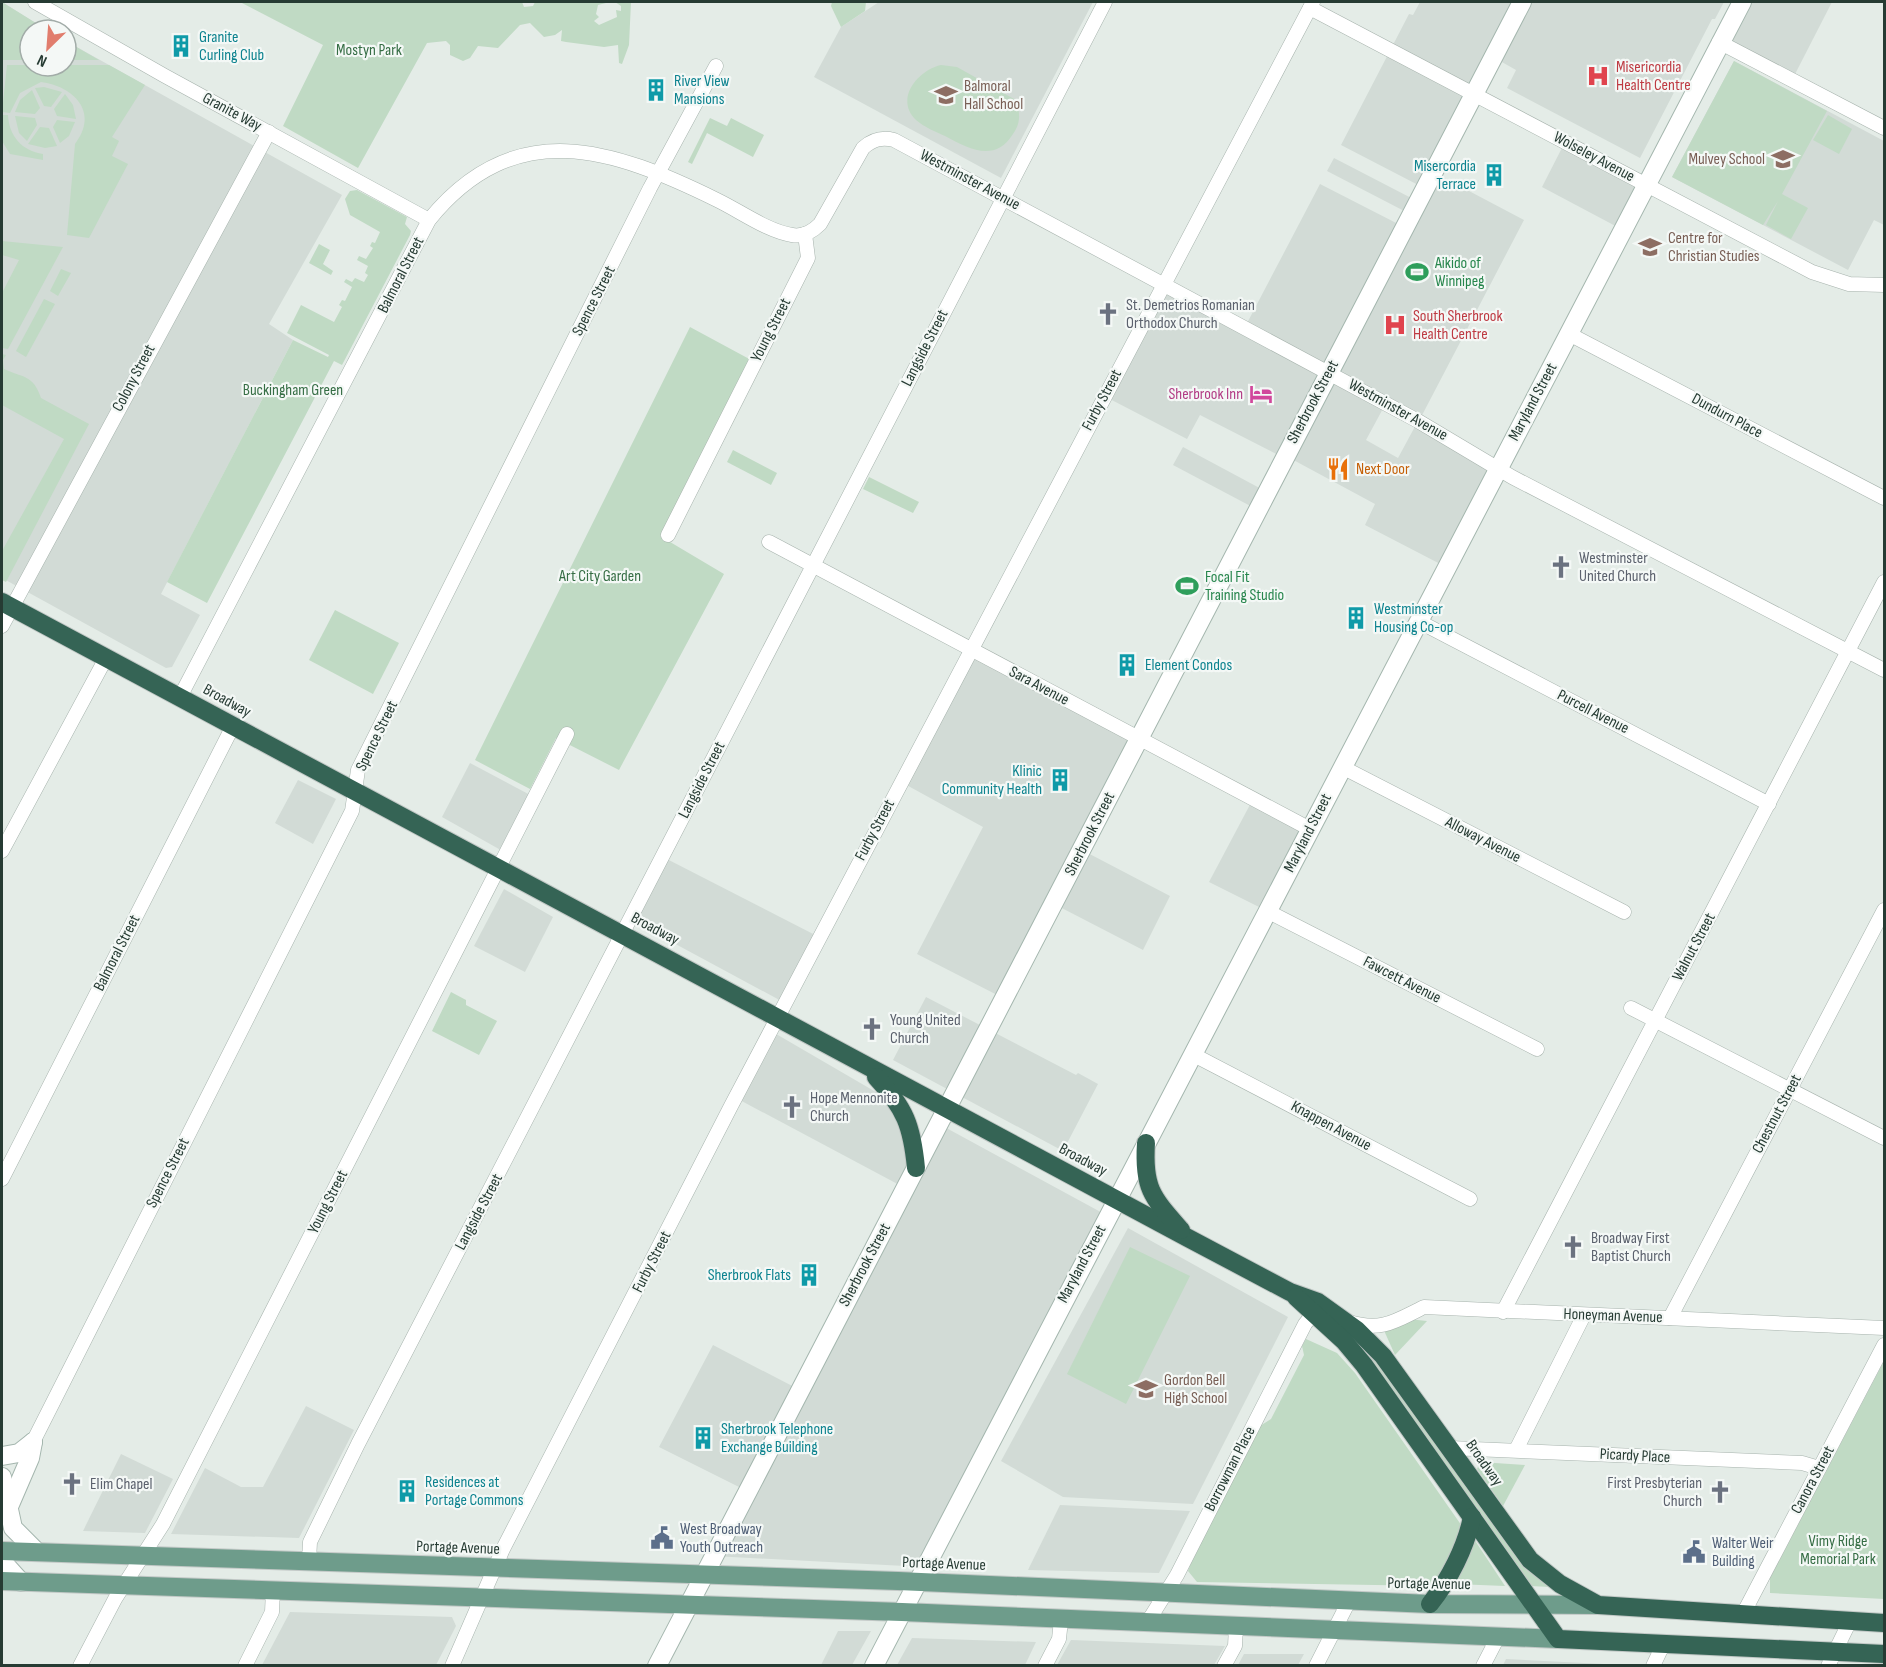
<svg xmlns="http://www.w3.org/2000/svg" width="1886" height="1667" viewBox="0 0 1886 1667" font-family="'Sofia Sans Condensed',sans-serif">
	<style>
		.built { fill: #d2dbd6; fill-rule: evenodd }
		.green { fill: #c0dac4 }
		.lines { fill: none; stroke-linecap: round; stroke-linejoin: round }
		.street-casing { stroke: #a7b3ad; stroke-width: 15 }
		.secondary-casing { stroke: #a4b6ae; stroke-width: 20 }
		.primary-casing { stroke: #c2c8c6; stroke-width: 20 }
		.highway-casing { stroke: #c2c8c6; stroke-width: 20 }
		.street { stroke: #fff; stroke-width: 14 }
		.secondary { stroke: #fff; stroke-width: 18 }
		.primary { stroke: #6e9c8b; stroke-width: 18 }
		.highway { stroke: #356455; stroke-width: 18 }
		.labels { text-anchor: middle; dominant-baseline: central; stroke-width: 4.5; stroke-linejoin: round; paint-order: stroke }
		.culture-label { font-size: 16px; fill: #0d838f; stroke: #f4f8f6; text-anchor: start }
		.park-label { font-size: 16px; fill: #356d44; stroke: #f4f8f6 }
		.health-label { font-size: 16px; fill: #be3a42; stroke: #f4f8f6; text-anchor: start }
		.education-label { font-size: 16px; fill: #785e54; stroke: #f4f8f6; text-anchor: start }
		.street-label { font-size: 16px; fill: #263b33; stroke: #f4f8f6 }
		.leisure-label { font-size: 16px; fill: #27864d; stroke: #f4f8f6; text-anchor: start }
		.worship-label { font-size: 16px; fill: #5b616d; stroke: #f4f8f6; text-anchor: start }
		.hotel-label { font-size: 16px; fill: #b23c85; stroke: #f4f8f6; text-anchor: end }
		.food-label { font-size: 16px; fill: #c56008; stroke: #f4f8f6; text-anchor: start }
		.service-label { font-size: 16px; fill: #4e5e75; stroke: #f4f8f6; text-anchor: start }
	</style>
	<rect width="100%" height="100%" fill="#e4ece7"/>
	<!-- built -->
	<g class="built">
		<path d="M2,2L47,30H30V66H66V41L342,195L269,324L293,340L161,594L200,615L172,667L166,668L2,578Z"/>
		<path d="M879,2H1093L1001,178L814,77L841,27Z"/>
		<path d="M1420,2H1724L1715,19H1712L1640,158L1507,88L1516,70L1493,57L1433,172L1524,220L1419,421L1498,467L1446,567L1365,525L1375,504L1286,456L1284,458L1200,415L1187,439L1104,396L1163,284L1245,327L1320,184L1404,227L1410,214L1327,171L1334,158L1417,201L1424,188L1341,145L1409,14L1413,15ZM1386,403L1418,421L1398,458L1366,440Z"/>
		<path d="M1742,2H1832L1792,80L1719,42Z"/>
		<path d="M1734,61L1884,141V225L1874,220L1848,270L1672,177Z"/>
		<path d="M1565,142L1647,185L1623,230L1542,187Z"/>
		<path d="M1183,447L1267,492L1258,510L1173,465Z"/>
		<path d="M970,650L1139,739L1082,850L1170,896L1143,950L1054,904L1005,999L917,954L983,827L901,782Z"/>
		<path d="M470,763L534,797L506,853L442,817Z"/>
		<path d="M298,780L336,799L313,844L275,823Z"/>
		<path d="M1253,799L1310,829L1267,911L1209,882Z"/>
		<path d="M663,857L819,937L785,1003L631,920Z"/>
		<path d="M504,889L553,917L525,972L474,946Z"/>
		<path d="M926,997L1076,1075L1078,1073L1098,1084L1063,1151L893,1060Z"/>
		<path d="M771,1031L881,1095L899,1121L911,1177L939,1124L1108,1216L924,1567L713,1556L747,1491L659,1447L713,1345L800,1390L905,1188L736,1098Z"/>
		<path d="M1128,1228L1288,1317L1193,1504L1063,1497L1001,1461Z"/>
		<path d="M306,1406L354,1430L299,1538L171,1534L205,1468L241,1487H263Z"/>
		<path d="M121,1454L173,1479L145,1533L83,1531Z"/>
		<path d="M1060,1505L1190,1511L1159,1573L1028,1570Z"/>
		<path d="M290,1612L452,1617L456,1626L436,1665H262Z"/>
		<path d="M838,1631H871L852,1665H821Z"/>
		<path d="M912,1638L1036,1642L1025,1665H897Z"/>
		<path d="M1071,1640L1225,1646L1214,1665H1057Z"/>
		<path d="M1244,1654H1304L1298,1665H1238Z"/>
		<path d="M1506,1659L1624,1665H1503Z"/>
	</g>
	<!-- green -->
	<g class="green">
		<path d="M2,2L47,30H30V60H2Z"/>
		<path d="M240,2H522L524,7L533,6L535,2H610L598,5L596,14L599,17L594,21L599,25L617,17L616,10L621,11V6L615,2H631L629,45L622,64L619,63L618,45L604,47L566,42L561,41L562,30L555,35L544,37L530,23L520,25L498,48L478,46L470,58L463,61L450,55V45L446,41L427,43L358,168L283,126L323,45Z"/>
		<path d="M832,2H866L865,11L841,27L831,6Z"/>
		<path d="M66,41L99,60H66Z"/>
		<path d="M1734,61L1827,111L1782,194L1808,208L1791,239L1766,225L1778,201L1763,225L1672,177Z"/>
		<path d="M7,65H109L145,85L112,137L119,141L112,156L128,164L89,238L67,235L75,144C100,112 73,86 41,82L20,93L10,113L2,112Z"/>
		<path d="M941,65L957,67L1014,99C1021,111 1021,123 1013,134C995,163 969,149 945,136C936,132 924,127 916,120C894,99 918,70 941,65Z"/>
		<path d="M44,87L62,92L51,107L44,106L35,88Z"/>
		<path d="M32,90L40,108L35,114L15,112L20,100Z"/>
		<path d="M65,94L73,105L76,119L57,116L54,109Z"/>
		<path d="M2,115H8C9,136 22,151 43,154V160L10,154L2,141Z"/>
		<path d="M1828,115L1852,129L1839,154L1813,140Z"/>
		<path d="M15,116L35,118L37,125L27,141L19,133Z"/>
		<path d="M710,118L727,126L731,118L764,135L753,157L707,133L692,164L688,162Z"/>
		<path d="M57,120L75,122L69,136L60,143L53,127Z"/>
		<path d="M40,127L49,128L57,146L45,148L28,144Z"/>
		<path d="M357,190L407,217L405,224L411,231L410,235L342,365L334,361L207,603L167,582L293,340L328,357L329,355L287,333L301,305L334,322L342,307L339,305L342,300L345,301L352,287L344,282L346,279L352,282L355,278L364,282L368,275L365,273L368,266L357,260L359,256L366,259L373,248L370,246L372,242L375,243L380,232L350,215L345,199L350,191Z"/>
		<path d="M2,241L63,247L8,349L2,348V293L19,260L2,255Z"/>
		<path d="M319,244L330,250L323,264L333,271L331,275L309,263Z"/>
		<path d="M61,269L71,273L58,296L50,291Z"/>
		<path d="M44,299L55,304L26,357L16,351Z"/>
		<path d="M690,327L753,361L660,536L724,574L619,770L556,738L530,789L475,760Z"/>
		<path d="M2,354L6,355L3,360L4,369C23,378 33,374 41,398L89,424L6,582L2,580V551L64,439L2,405Z"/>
		<path d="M733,450L777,473L771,485L727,462Z"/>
		<path d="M869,477L919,502L913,513L863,489Z"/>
		<path d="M335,610L399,643L373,694L309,660Z"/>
		<path d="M451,992L466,1000V1005L497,1021L479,1055L432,1031Z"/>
		<path d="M1130,1247L1190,1276L1126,1404L1067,1374Z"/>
		<path d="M1408,1319L1427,1321L1395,1355L1382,1326Z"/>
		<path d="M1355,1338L1375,1358L1550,1587L1530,1586L1352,1341Z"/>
		<path d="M1306,1339L1337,1353L1355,1373L1464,1529L1435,1586L1197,1582L1188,1571L1215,1500L1260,1426L1271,1419L1304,1355L1302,1346Z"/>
		<path d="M1884,1361V1599L1770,1593V1578Z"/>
		<path d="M1480,1462L1525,1465L1503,1506L1477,1469Z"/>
		<path d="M1472,1536L1505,1586L1455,1584L1456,1571Z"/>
	</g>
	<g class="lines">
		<!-- street casing -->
		<g class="street-casing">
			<g id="street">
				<path d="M35,2L165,76L429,220"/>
				<path d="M1310,8L1812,272L1849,284L1884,285"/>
				<path d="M1719,42L1884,128"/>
				<path d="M1569,334L1884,498"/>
				<path d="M668,535L808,258L805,234"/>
				<path d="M769,542L1310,829"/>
				<path d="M1418,621L1769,804"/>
				<path d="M2,626L269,132"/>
				<path d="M180,697L429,220C515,114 613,149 717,200C740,211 767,231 792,235C803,237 812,232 820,224L863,148C873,139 882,137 894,140L1418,421L1512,477L1884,670"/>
				<path d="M1342,767L1624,912"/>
				<path d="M2,851L106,658"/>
				<path d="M1267,911L1537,1049"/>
				<path d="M1631,1008L1884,1138"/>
				<path d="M1192,1054L1470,1199"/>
				<path d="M2,1179L233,726"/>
				<path d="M1503,1312L1884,582"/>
				<path d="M1670,1318L1884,910"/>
				<path d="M1349,1322C1382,1332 1395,1321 1424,1307L1884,1328"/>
				<path d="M33,1442L352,811L358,770L650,188L716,66"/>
				<path d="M1450,1448L1802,1463L1819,1468"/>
				<path d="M1516,1450L1584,1315"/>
				<path d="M309,1561L310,1542L358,1444L1105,2"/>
				<path d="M1742,1616L1884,1345"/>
				<path d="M1147,1623L1177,1575L1305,1324L1313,1314"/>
				<path d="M80,1666L115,1599L163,1524L567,734"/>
				<path d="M245,1666L272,1612L273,1590"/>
				<path d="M452,1666L503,1549L731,1106L1313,2"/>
				<path d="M1045,1666L1059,1639L1061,1620"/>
				<path d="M1224,1666L1235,1646L1236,1627"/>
				<path d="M1316,1666L1349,1601"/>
				<path d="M1483,1666L1498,1637"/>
				<path d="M1653,1666L1663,1645"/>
				<path d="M1828,1666L1850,1621"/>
			</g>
		</g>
		<!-- secondary casing -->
		<g class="secondary-casing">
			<g id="secondary">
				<path d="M2,1456L19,1453L33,1442"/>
				<path d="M2,1477L13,1528L36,1551"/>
				<path d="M8,1509L30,1458L33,1442"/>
				<path d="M2,1561L21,1582"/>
				<path d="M657,1666L1522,2"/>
				<path d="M874,1666L1742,2"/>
			</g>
		</g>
		<!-- primary casing -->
		<g class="primary-casing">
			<g id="primary">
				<path d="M2,1551L898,1581L1430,1604L1598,1605"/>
				<path d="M2,1581L902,1612L1558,1639"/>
			</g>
		</g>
		<!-- highway casing -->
		<g class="highway-casing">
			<g id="highway">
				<path d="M2,602L1188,1238L1290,1292L1318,1302L1357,1330L1383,1356L1530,1560L1560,1584L1598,1605L1884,1623"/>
				<path d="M876,1077C905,1108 912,1126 916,1168"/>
				<path d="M1146,1143C1143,1188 1152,1197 1181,1230"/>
				<path d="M1296,1297L1344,1341L1364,1365L1558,1639L1884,1654"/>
				<path d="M1430,1604C1449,1580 1466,1547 1472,1517"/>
			</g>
		</g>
		<!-- street -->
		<use href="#street" class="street"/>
		<!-- secondary -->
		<use href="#secondary" class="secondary"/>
		<!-- primary -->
		<use href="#primary" class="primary"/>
		<!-- highway -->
		<use href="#highway" class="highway"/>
	</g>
	<!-- icons -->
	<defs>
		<g id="building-bare" transform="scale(1.8)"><path d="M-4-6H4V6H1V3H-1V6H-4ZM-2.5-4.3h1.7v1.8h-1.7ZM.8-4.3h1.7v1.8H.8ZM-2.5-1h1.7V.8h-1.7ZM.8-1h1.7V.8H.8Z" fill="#0f9aa8" stroke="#f4f8f6" stroke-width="2.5" paint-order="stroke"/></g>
		<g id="hospital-bare" transform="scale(1.8)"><path d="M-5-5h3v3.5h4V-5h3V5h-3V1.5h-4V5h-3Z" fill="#e0444e" stroke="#f4f8f6" stroke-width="2.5" paint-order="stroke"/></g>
		<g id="school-bare" transform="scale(1.8)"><path d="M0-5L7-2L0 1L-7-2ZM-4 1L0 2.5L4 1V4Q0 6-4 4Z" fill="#8d6e63" stroke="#f4f8f6" stroke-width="2.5" paint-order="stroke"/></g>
		<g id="university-bare" transform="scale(1.8)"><path d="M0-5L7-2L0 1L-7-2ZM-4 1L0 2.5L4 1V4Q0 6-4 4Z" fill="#8d6e63" stroke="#f4f8f6" stroke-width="2.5" paint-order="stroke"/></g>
		<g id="stadium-bare" transform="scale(1.8)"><path d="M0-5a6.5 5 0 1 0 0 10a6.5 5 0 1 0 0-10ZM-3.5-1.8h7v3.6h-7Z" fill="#2e9e5b" stroke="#f4f8f6" stroke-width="2.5" paint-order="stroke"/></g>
		<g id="church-bare" transform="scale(1.8)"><path d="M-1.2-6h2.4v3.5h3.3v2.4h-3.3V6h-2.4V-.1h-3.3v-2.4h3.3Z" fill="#6b7280" stroke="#f4f8f6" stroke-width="2.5" paint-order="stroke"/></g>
		<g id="hotel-bare" transform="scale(1.8)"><path d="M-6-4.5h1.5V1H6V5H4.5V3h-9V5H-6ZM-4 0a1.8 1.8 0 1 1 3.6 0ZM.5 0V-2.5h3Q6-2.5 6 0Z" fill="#d1479c" stroke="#f4f8f6" stroke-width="2.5" paint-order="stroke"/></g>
		<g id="restaurant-bare" transform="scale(1.8)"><path d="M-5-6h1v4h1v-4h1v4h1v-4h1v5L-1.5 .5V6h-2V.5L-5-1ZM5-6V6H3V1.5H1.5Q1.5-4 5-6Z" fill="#e8710a" stroke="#f4f8f6" stroke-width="2.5" paint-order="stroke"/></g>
		<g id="civic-bare" transform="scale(1.8)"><path d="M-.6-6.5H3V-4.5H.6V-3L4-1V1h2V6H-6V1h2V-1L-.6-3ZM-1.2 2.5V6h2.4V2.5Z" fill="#5c6f8a" stroke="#f4f8f6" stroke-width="2.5" paint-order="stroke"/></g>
	</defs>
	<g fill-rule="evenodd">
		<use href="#building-bare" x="181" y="46"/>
		<use href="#hospital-bare" x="1598" y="76"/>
		<use href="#building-bare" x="656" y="90"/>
		<use href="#school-bare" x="946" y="95"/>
		<use href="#school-bare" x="1783" y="159"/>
		<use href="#building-bare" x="1494" y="175"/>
		<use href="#university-bare" x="1650" y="247"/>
		<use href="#stadium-bare" x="1417" y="272"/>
		<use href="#church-bare" x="1108" y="314"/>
		<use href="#hospital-bare" x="1395" y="325"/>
		<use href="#hotel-bare" x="1261" y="394"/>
		<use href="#restaurant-bare" x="1338" y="469"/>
		<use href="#church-bare" x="1561" y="567"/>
		<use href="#stadium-bare" x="1187" y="586"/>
		<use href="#building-bare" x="1356" y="618"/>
		<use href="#building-bare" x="1127" y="665"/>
		<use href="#building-bare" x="1060" y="780"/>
		<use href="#church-bare" x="872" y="1029"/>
		<use href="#church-bare" x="792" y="1107"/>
		<use href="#church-bare" x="1573" y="1247"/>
		<use href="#building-bare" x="809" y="1275"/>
		<use href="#school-bare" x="1146" y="1389"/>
		<use href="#building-bare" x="703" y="1438"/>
		<use href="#church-bare" x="72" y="1484"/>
		<use href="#building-bare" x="407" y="1491"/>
		<use href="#church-bare" x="1720" y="1492"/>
		<use href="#civic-bare" x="662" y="1538"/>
		<use href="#civic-bare" x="1694" y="1552"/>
	</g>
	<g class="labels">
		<!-- culture labels -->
		<g class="culture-label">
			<text x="199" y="37">Granite<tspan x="199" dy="18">Curling Club</tspan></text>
			<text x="674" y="81">River View<tspan x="674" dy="18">Mansions</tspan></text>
			<text x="1476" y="166" text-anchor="end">Misercordia<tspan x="1476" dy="18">Terrace</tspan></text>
			<text x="1374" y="609">Westminster<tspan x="1374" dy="18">Housing Co-op</tspan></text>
			<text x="1145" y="665">Element Condos</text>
			<text x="1042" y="771" text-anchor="end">Klinic<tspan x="1042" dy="18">Community Health</tspan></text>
			<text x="791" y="1275" text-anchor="end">Sherbrook Flats</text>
			<text x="721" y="1429">Sherbrook Telephone<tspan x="721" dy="18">Exchange Building</tspan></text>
			<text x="425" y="1482">Residences at<tspan x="425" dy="18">Portage Commons</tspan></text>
		</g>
		<!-- park labels -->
		<g class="park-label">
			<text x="369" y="50">Mostyn Park</text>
			<text x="293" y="390">Buckingham Green</text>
			<text x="600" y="576">Art City Garden</text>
			<text x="1838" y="1541">Vimy Ridge<tspan x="1838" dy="18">Memorial Park</tspan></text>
		</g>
		<!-- health labels -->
		<g class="health-label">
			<text x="1616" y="67">Misericordia<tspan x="1616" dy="18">Health Centre</tspan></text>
			<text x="1413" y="316">South Sherbrook<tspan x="1413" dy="18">Health Centre</tspan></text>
		</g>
		<!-- education labels -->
		<g class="education-label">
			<text x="964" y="86">Balmoral<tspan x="964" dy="18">Hall School</tspan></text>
			<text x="1765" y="159" text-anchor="end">Mulvey School</text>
			<text x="1668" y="238">Centre for<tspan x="1668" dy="18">Christian Studies</tspan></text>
			<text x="1164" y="1380">Gordon Bell<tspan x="1164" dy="18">High School</tspan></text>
		</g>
		<!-- street labels -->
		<g class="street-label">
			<text transform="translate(232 112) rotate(28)">Granite Way</text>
			<text transform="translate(1594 157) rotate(28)">Wolseley Avenue</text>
			<text transform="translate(970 180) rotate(28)">Westminster Avenue</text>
			<text transform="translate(401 275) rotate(-63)">Balmoral Street</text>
			<text transform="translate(594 301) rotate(-63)">Spence Street</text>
			<text transform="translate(771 330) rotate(-63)">Young Street</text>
			<text transform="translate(925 348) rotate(-63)">Langside Street</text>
			<text transform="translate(134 378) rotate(-62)">Colony Street</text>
			<text transform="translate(1102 400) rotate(-62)">Furby Street</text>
			<text transform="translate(1313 402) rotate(-62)">Sherbrook Street</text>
			<text transform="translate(1533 402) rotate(-62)">Maryland Street</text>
			<text transform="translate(1398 410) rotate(29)">Westminster Avenue</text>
			<text transform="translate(1727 416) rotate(28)">Dundurn Place</text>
			<text transform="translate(1039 686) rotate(28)">Sara Avenue</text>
			<text transform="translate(227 701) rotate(29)">Broadway</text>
			<text transform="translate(1593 712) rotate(27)">Purcell Avenue</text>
			<text transform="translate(377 736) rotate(-64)">Spence Street</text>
			<text transform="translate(702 780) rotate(-63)">Langside Street</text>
			<text transform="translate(875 830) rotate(-62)">Furby Street</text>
			<text transform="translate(1308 833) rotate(-63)">Maryland Street</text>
			<text transform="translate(1090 834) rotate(-63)">Sherbrook Street</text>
			<text transform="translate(1483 840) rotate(27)">Alloway Avenue</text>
			<text transform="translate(655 929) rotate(28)">Broadway</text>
			<text transform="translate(1694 947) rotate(-62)">Walnut Street</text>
			<text transform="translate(117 953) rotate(-63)">Balmoral Street</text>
			<text transform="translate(1402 980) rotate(27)">Fawcett Avenue</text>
			<text transform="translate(1777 1114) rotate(-62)">Chestnut Street</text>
			<text transform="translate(1331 1126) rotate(28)">Knappen Avenue</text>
			<text transform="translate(1083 1160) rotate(28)">Broadway</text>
			<text transform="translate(168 1173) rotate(-63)">Spence Street</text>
			<text transform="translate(328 1202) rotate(-63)">Young Street</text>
			<text transform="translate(479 1212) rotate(-62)">Langside Street</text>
			<text transform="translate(652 1262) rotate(-63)">Furby Street</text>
			<text transform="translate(1082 1264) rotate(-62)">Maryland Street</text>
			<text transform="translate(865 1265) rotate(-62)">Sherbrook Street</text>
			<text transform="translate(1613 1316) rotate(2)">Honeyman Avenue</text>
			<text transform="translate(1635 1456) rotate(3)">Picardy Place</text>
			<text transform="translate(1484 1463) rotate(55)">Broadway</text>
			<text transform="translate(1230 1469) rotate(-63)">Borrowman Place</text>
			<text transform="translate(1813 1480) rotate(-62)">Canora Street</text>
			<text transform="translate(458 1548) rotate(2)">Portage Avenue</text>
			<text transform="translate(944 1564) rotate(2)">Portage Avenue</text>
			<text transform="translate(1429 1584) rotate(1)">Portage Avenue</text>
		</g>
		<!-- leisure labels -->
		<g class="leisure-label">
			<text x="1435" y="263">Aikido of<tspan x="1435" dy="18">Winnipeg</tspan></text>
			<text x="1205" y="577">Focal Fit<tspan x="1205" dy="18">Training Studio</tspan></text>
		</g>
		<!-- worship labels -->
		<g class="worship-label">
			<text x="1126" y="305">St. Demetrios Romanian<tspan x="1126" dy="18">Orthodox Church</tspan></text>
			<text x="1579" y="558">Westminster<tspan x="1579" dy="18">United Church</tspan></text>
			<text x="890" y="1020">Young United<tspan x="890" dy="18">Church</tspan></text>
			<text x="810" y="1098">Hope Mennonite<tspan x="810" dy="18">Church</tspan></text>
			<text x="1591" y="1238">Broadway First<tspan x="1591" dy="18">Baptist Church</tspan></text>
			<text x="1702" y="1483" text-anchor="end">First Presbyterian<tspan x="1702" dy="18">Church</tspan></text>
			<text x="90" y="1484">Elim Chapel</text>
		</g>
		<!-- hotel labels -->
		<g class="hotel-label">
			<text x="1243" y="394">Sherbrook Inn</text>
		</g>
		<!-- food labels -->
		<g class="food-label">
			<text x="1356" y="469">Next Door</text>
		</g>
		<!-- service labels -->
		<g class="service-label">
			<text x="680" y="1529">West Broadway<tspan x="680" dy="18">Youth Outreach</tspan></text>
			<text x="1712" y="1543">Walter Weir<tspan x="1712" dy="18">Building</tspan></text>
		</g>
	</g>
	<!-- border -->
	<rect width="1886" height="1667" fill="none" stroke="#263b33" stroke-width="6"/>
	<!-- north arrow -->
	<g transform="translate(48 48) rotate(205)"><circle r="28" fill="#f4f8f6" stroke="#a2aca8" stroke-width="1.5"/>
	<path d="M0-4.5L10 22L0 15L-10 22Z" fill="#e17d6d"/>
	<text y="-9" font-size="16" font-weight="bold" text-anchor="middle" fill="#263b33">N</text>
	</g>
</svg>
